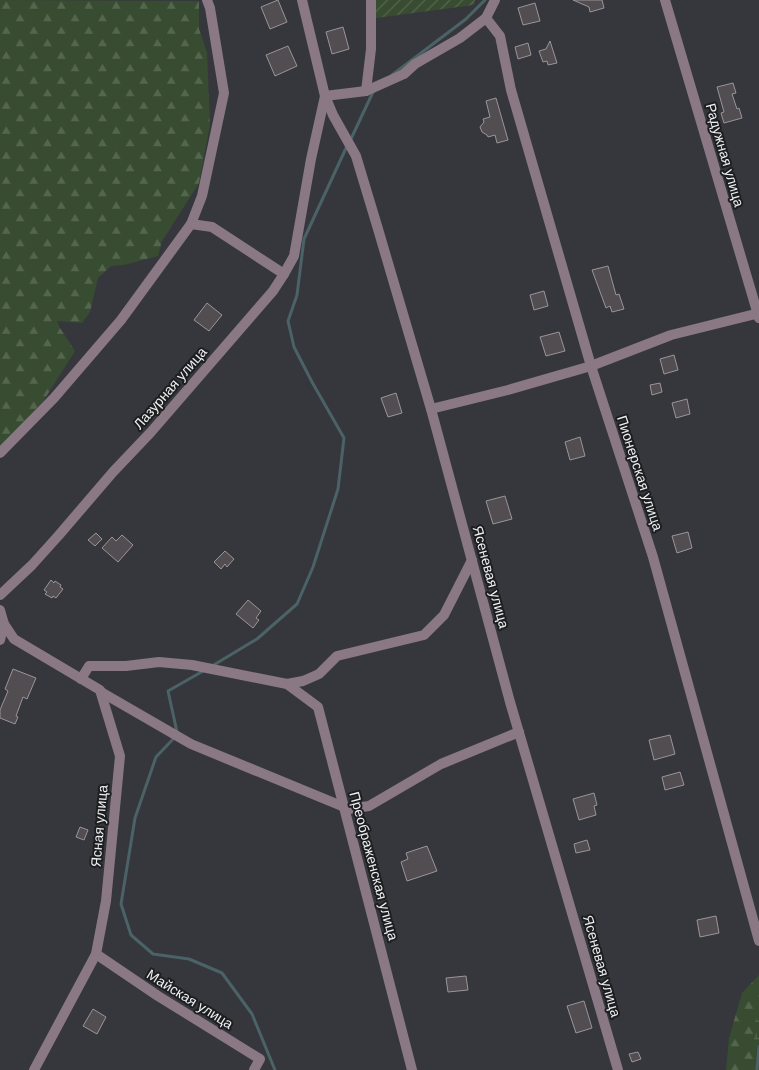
<svg xmlns="http://www.w3.org/2000/svg" width="759" height="1070" viewBox="0 0 759 1070" font-family="Arial,sans-serif">
	<style>
		.forest { fill: url(#forest-firs) }
		.wetland { fill: url(#wetland-marsh) }
		.garden { fill: url(#garden-furrows) }
		.lines { fill: none; stroke-linecap: round; stroke-linejoin: round }
		.stream { stroke: #4b6266; stroke-width: 3 }
		.building { fill: #524d51; stroke: #9b9599 }
		.street { stroke: #8a7885; stroke-width: 10 }
		.labels { text-anchor: middle; dominant-baseline: central; stroke-width: 4; stroke-linejoin: round; paint-order: stroke }
		.street-label { font-size: 14px; fill: #eff0f3; stroke: #1d1e20 }
	</style>
	<defs>
		<pattern id="forest-firs" width="22" height="20" patternUnits="userSpaceOnUse" patternTransform="scale(1.25)"><rect width="22" height="20" fill="#384c31"/><path d="M5 1l3.5 6h-7zM16 11l3.5 6h-7z" fill="#55664f"/></pattern>
		<pattern id="wetland-marsh" width="20" height="14" patternUnits="userSpaceOnUse" patternTransform="scale(1.25)"><rect width="20" height="14" fill="#384c31"/><path d="M1 5h8M5 5V1M11 12h8M15 12V8" fill="none" stroke="#55664f"/></pattern>
		<pattern id="garden-furrows" width="10" height="10" patternUnits="userSpaceOnUse" patternTransform="scale(1.25)"><rect width="10" height="10" fill="#384c31"/><path d="M-1 1l2-2M0 10L10 0M9 11l2-2" fill="none" stroke="#55664f"/></pattern>
	</defs>
	<rect width="100%" height="100%" fill="#35373c"/>
	<!-- forest -->
	<g class="forest">
		<path d="M0,0L199,1V29L207,52L210,125L199,183L162,241L158,256L124,265L111,266L98,278L90,312L82,323L57,321L60,328L75,351L44,400L0,448Z"/>
		<path d="M759,975V1070H726L729,1038L742,993Z"/>
	</g>
	<!-- wetland -->
	<path class="wetland" d="M759,1015V1045L753,1050L755,1022Z"/>
	<!-- garden -->
	<path class="garden" d="M374,0H475L474,5L376,18Z"/>
	<g class="lines">
		<!-- stream -->
		<g class="stream">
			<path d="M392,75L466,19L485,0"/>
			<path d="M350,141L373,92"/>
			<path d="M212,666L257,639L297,604L313,567L338,489L344,438L312,382L294,347L288,321L297,295L304,239L347,146"/>
			<path d="M177,732L168,691L205,670"/>
			<path d="M175,737L156,757L135,818L121,904L131,935L153,954L189,959L222,973L252,1014L275,1070"/>
			<path d="M757,1070L759,1047"/>
		</g>
	</g>
	<!-- building -->
	<g class="building">
		<path d="M278,0L287,22L270,29L261,7Z"/>
		<path d="M573,0H602L604,8L590,12L589,7Z"/>
		<path d="M535,3L540,21L523,25L518,8Z"/>
		<path d="M343,27L349,49L332,54L326,32Z"/>
		<path d="M550,41L557,63L548,65L547,61L543,62L539,51L546,49Z"/>
		<path d="M528,43L531,55L518,59L515,47Z"/>
		<path d="M288,46L297,66L275,76L266,55Z"/>
		<path d="M733,83L736,93L732,94L737,109L739,108L742,118L724,123L721,113L724,112L717,87Z"/>
		<path d="M496,98L508,140L497,143L495,135L488,137L487,135L482,132L480,127L484,122L483,119L490,117L486,101Z"/>
		<path d="M608,266L616,295L619,294L624,309L612,312L610,306L606,308L592,270Z"/>
		<path d="M544,291L548,306L534,310L530,295Z"/>
		<path d="M207,303L222,315L209,331L194,320Z"/>
		<path d="M559,332L565,351L546,356L540,337Z"/>
		<path d="M674,355L678,370L664,374L660,359Z"/>
		<path d="M660,383L662,392L652,395L650,385Z"/>
		<path d="M396,393L402,413L388,417L381,398Z"/>
		<path d="M687,399L690,414L676,418L672,403Z"/>
		<path d="M580,437L585,456L570,460L565,442Z"/>
		<path d="M505,496L512,519L493,524L486,501Z"/>
		<path d="M688,532L692,548L677,553L672,536Z"/>
		<path d="M96,533L102,539L95,546L88,540Z"/>
		<path d="M122,535L133,545L118,562L102,548L112,537L116,541Z"/>
		<path d="M225,551L234,559L227,567L225,564L221,569L214,562Z"/>
		<path d="M51,580L54,583L55,581L61,585L60,587L63,589L56,598L53,596L52,598L45,594L47,592L44,590Z"/>
		<path d="M248,600L261,611L256,618L259,620L253,628L236,614Z"/>
		<path d="M13,669L36,678L27,699L23,697L16,716L18,717L15,724L0,718V710L8,691L5,689Z"/>
		<path d="M670,735L675,754L654,760L649,740Z"/>
		<path d="M680,772L684,785L665,790L662,777Z"/>
		<path d="M594,793L597,805L594,806L596,815L579,820L573,799Z"/>
		<path d="M80,827L88,830L84,840L76,837Z"/>
		<path d="M587,840L590,850L576,853L574,844Z"/>
		<path d="M427,846L437,871L407,881L401,862L408,859L406,853Z"/>
		<path d="M716,916L719,933L700,937L697,920Z"/>
		<path d="M466,976L468,990L448,992L446,978Z"/>
		<path d="M584,1001L592,1028L576,1033L567,1006Z"/>
		<path d="M93,1009L106,1017L97,1034L83,1026Z"/>
		<path d="M638,1052L641,1059L632,1062L629,1054Z"/>
	</g>
	<g class="lines">
		<!-- street -->
		<g class="street">
			<path d="M302,0L325,96L333,115L356,156L378,229L431,409L510,702L618,1070"/>
			<path d="M665,0L759,318"/>
			<path d="M486,18L500,36L511,90L591,366L653,557L759,941"/>
			<path d="M366,91L371,49V0"/>
			<path d="M284,274L294,256L311,159L325,96L366,91L404,74L415,64L460,38L486,18L495,0"/>
			<path d="M431,409L508,390L591,366L671,335L759,313"/>
			<path d="M0,453L54,398L121,320L191,224L202,196L224,93L210,8L207,0"/>
			<path d="M0,595L32,565L59,535L113,472L151,432L273,291L284,274L212,227L191,224"/>
			<path d="M0,610L4,624L0,640"/>
			<path d="M4,624L14,639L100,690L120,756L106,901L96,954L34,1070"/>
			<path d="M81,679L89,666H126L159,662L192,665L287,684L303,681L319,674L337,656L424,635L444,615L472,560"/>
			<path d="M287,684L318,707L412,1070"/>
			<path d="M101,692L191,744L349,809L369,806L441,764L519,732"/>
			<path d="M96,954L158,996L260,1059L254,1070"/>
		</g>
	</g>
	<g class="labels">
		<!-- street labels -->
		<g class="street-label">
			<text transform="translate(725 155) rotate(74)">Радужная улица</text>
			<text transform="translate(170 388) rotate(-49)">Лазурная улица</text>
			<text transform="translate(640 473) rotate(72)">Пионерская улица</text>
			<text transform="translate(491 577) rotate(75)">Ясеневая улица</text>
			<text transform="translate(99 826) rotate(-85)">Ясная улица</text>
			<text transform="translate(374 866) rotate(75)">Преображенская улица</text>
			<text transform="translate(602 966) rotate(74)">Ясеневая улица</text>
			<text transform="translate(190 999) rotate(32)">Майская улица</text>
		</g>
	</g>
</svg>
